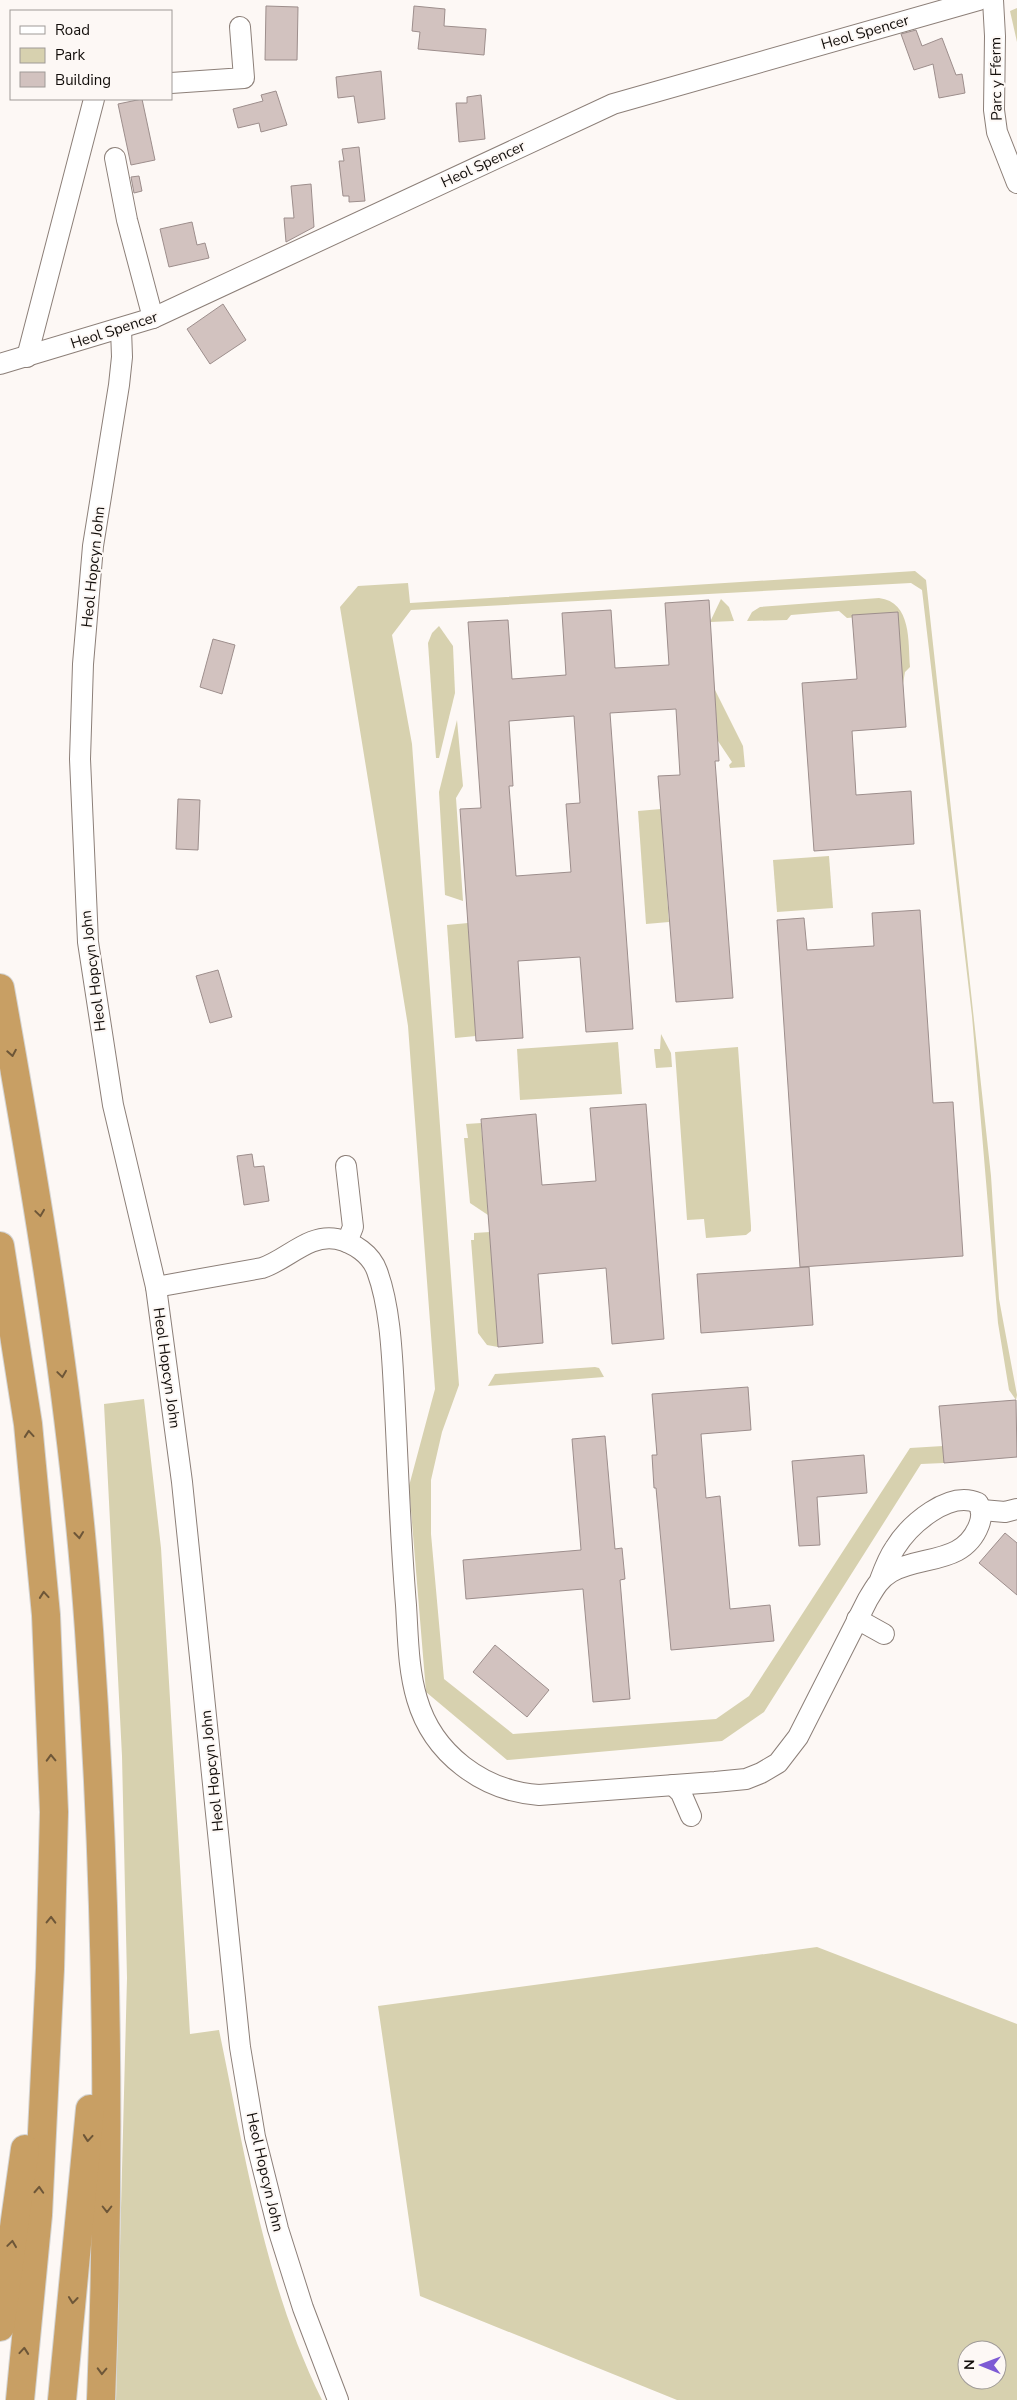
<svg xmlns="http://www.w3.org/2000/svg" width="1017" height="2400" viewBox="0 0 1017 2400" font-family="'Nunito Sans',sans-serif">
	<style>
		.green { fill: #d7d1af; fill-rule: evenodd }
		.building { fill: #d2c2bf; stroke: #9d8e8c; fill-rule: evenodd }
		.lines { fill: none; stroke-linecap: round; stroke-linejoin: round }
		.minor-casing { stroke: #8c7f78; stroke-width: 22 }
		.highway-casing { stroke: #d4d4d3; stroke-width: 30 }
		.minor { stroke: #fff; stroke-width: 20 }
		.highway { stroke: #c89f64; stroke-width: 28 }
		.oneway { stroke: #6d5638 }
		.labels { text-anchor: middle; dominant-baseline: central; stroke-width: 4; stroke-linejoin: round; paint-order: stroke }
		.street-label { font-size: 15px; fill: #120e0b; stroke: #fdf8f5 }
	</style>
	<rect width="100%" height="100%" fill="#fdf8f5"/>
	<!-- green -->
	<g class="green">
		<path d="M1017,8V42L1010,11Z"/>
		<path d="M915,571L926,580L991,1176L999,1299L1017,1395L1016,1400L1009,1390L998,1323L972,1016L922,590L911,583L411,610L392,635L412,744L459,1385L442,1432L431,1480V1534L444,1679L513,1734L716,1719L749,1696L910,1448L943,1446L944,1463L921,1464L764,1712L722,1741L507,1760L426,1692L409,1486L435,1389L408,1026L340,607L358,586L408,583L410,603Z"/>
		<path d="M879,598C912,602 908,642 910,667L905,672L900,701L893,614L847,618L839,611L791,615L787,620L747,621L752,612L760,607Z"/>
		<path d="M721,599L729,607L734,621L710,622Z"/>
		<path d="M439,626L453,646L455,693L439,758H436L428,643L432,633Z"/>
		<path d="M714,688L743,746L745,767L730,768L729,765L732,762L718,741Z"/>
		<path d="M457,720L463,786L456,798L463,901L445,895L439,792Z"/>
		<path d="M661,809L669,922L646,924L638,811Z"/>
		<path d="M829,856L833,908L777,912L773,860Z"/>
		<path d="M468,923L476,1036L455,1038L447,925Z"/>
		<path d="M661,1034L671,1053L672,1067L656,1068L654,1049H660Z"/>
		<path d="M618,1042L622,1094L520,1100L517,1049Z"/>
		<path d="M738,1047L751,1226V1231L746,1235L706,1238L704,1219L687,1220L675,1052Z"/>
		<path d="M481,1123L488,1215L470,1203L464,1138H468L466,1124Z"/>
		<path d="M490,1232L498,1347L487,1345L478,1333L471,1240H474V1233Z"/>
		<path d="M595,1367L599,1368L604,1377L488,1386L495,1374Z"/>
		<path d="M144,1399L161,1548L190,2034L219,2030C245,2155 265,2285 322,2400H116L127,1978L122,1756L104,1404Z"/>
		<path d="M817,1947L1017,2024V2400H677L420,2296L378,2006ZM967,2350H997V2380H967Z"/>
	</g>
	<!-- building -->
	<g class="building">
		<path d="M266,6L298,7L297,60H265Z"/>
		<path d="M414,6L445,9L444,26L486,29L484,55L418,49L420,32L412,31Z"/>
		<path d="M916,30L922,46L942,38L956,75L962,74L965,93L939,98L933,64L914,70L901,34Z"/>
		<path d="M381,71L385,119L358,123L354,96L338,98L336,77Z"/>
		<path d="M276,91L287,125L261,132L259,123L238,128L233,109L263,101L261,95Z"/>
		<path d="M481,95L485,139L459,142L456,103H467V97Z"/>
		<path d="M142,99L155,160L131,165L118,104Z"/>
		<path d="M359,147L365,201L349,202V196H343L339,161H344L342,149Z"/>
		<path d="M139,176L142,191L134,193L131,177Z"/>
		<path d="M311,184L314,227L286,242L284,218H294L291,186Z"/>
		<path d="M192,222L197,245L205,243L209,258L169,267L160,229Z"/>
		<path d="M223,304L246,340L210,364L187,329Z"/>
		<path d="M709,600L719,761H715L733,998L676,1002L658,776L680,775L676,709L610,713L633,1029L586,1032L580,957L518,961L523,1038L476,1041L460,809L481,808L468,622L508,620L512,679L566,675L562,613L611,610L615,668L669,665L665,603ZM574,716L580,803L566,804L571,872L516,876L509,786H513L509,721Z"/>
		<path d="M898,612L906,727L852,731L856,795L911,791L914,844L814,851L802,683L857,679L852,615Z"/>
		<path d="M213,639L235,645L222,694L200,687Z"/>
		<path d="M178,799L200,800L198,850L176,849Z"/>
		<path d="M920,910L933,1103L953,1102L963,1256L800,1267L777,920L804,918L807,950L874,946L872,913Z"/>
		<path d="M218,970L232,1017L210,1023L196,976Z"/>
		<path d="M646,1104L664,1339L612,1344L606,1268L538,1274L543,1343L498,1347L481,1119L536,1114L542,1185L596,1181L590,1108Z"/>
		<path d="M252,1154L254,1167L264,1166L269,1201L244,1205L237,1156Z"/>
		<path d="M809,1267L813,1325L701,1333L697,1274Z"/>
		<path d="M748,1387L751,1430L701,1434L706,1498L720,1496L730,1609L770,1605L774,1641L671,1650L656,1488H654L652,1455H657L652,1394Z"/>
		<path d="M1016,1400L1017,1457L944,1463L939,1406Z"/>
		<path d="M605,1436L615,1549L622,1548L625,1579L620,1580L630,1699L593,1702L583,1589L466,1599L463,1560L581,1550L572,1439Z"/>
		<path d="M864,1455L867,1493L817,1497L820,1545L799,1546L792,1461Z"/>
		<path d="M1005,1533L1017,1543V1595L979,1563Z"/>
		<path d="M495,1645L549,1690L527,1717L473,1672Z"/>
	</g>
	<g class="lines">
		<!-- minor casing -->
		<g class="minor-casing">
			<g id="minor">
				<path d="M993,0L995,36L994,110L997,132L1017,183"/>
				<path d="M171,83L244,78L240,27"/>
				<path d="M115,158L127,220L153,318"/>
				<path d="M121,329L122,357L119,385L93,546L83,664L80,759L88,942L113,1105L156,1287L182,1482L240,2047L255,2137L278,2229L303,2308L338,2400"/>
				<path d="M27,357L94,99"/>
				<path d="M0,364L153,318L613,104L979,0"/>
				<path d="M346,1166L353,1227L347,1242"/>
				<path d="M156,1287L262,1268C287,1260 309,1233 337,1239C354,1243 371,1254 377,1271C390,1306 392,1353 394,1390C398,1462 400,1534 406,1605C408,1636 408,1669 417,1699C433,1754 483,1791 539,1795L715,1782L746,1779L761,1773L778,1763L798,1737L867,1601C874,1589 879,1579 891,1572C921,1555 964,1565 979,1525C982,1517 982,1511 978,1503C949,1490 910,1524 895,1548C888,1558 884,1569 880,1580"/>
				<path d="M982,1510L1005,1512L1017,1509"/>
				<path d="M857,1619L884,1634"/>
				<path d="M673,1785L681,1793L691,1816"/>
			</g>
		</g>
		<!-- highway casing -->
		<g class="highway-casing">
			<g id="highway">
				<path d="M0,988C38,1200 74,1414 89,1630C107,1886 111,2144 101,2400"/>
				<path d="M0,1246L28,1424L46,1615L54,1812L50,1969L38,2215L20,2400"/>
				<path d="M0,2327L25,2149"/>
				<path d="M62,2400L90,2109"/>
			</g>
		</g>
		<!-- minor -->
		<use href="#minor" class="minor"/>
		<!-- highway -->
		<use href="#highway" class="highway"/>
	</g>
	<!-- one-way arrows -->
	<defs><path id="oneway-chevron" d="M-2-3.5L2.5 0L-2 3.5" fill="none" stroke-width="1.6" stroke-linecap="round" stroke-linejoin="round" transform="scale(1.25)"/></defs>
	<g class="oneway">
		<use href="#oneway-chevron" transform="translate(12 1053) rotate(80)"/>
		<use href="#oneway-chevron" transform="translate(40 1213) rotate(82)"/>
		<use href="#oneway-chevron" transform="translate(62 1374) rotate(82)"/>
		<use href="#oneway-chevron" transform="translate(29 1434) rotate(-95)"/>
		<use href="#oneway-chevron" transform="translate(79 1535) rotate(84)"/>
		<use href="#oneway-chevron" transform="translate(44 1595) rotate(-95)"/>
		<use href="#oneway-chevron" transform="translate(51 1758) rotate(-92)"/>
		<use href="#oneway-chevron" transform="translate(51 1920) rotate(-89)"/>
		<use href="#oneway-chevron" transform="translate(88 2138) rotate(95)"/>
		<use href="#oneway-chevron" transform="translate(39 2190) rotate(-87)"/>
		<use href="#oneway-chevron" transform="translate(107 2209) rotate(90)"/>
		<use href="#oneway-chevron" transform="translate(12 2244) rotate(-82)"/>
		<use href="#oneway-chevron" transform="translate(73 2300) rotate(96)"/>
		<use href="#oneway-chevron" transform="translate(24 2351) rotate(-85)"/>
		<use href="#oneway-chevron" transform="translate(102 2371) rotate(92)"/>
	</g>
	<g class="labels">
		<!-- street labels -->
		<g class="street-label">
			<text transform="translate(865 32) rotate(-16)">Heol Spencer</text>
			<text transform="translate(996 79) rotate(-91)">Parc y Fferm</text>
			<text transform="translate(483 164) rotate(-25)">Heol Spencer</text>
			<text transform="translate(114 330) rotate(-18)">Heol Spencer</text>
			<text transform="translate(93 567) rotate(-84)">Heol Hopcyn John</text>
			<text transform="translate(93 971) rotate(-97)">Heol Hopcyn John</text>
			<text transform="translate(167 1368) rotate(82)">Heol Hopcyn John</text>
			<text transform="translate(212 1771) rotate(-96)">Heol Hopcyn John</text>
			<text transform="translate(265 2172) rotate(77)">Heol Hopcyn John</text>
		</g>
	</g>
	<!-- legend -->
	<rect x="10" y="10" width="162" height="90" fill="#fdf8f5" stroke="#9f9a97"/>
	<rect x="20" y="26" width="25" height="8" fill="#ffffff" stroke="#9f9a97"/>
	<text x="55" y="35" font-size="15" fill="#120e0b">Road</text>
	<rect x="20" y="48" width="25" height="15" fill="#d7d1af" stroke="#9f9a97"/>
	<text x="55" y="60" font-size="15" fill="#120e0b">Park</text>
	<rect x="20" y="72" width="25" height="15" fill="#d2c2bf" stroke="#9f9a97"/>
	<text x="55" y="85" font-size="15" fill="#120e0b">Building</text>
	<!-- north arrow -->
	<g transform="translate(982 2365) rotate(271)"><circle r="24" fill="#fdf8f5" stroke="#9f9a97"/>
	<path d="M0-4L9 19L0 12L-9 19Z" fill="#7d5ad4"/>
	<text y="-8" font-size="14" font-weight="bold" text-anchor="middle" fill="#120e0b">N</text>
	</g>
</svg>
